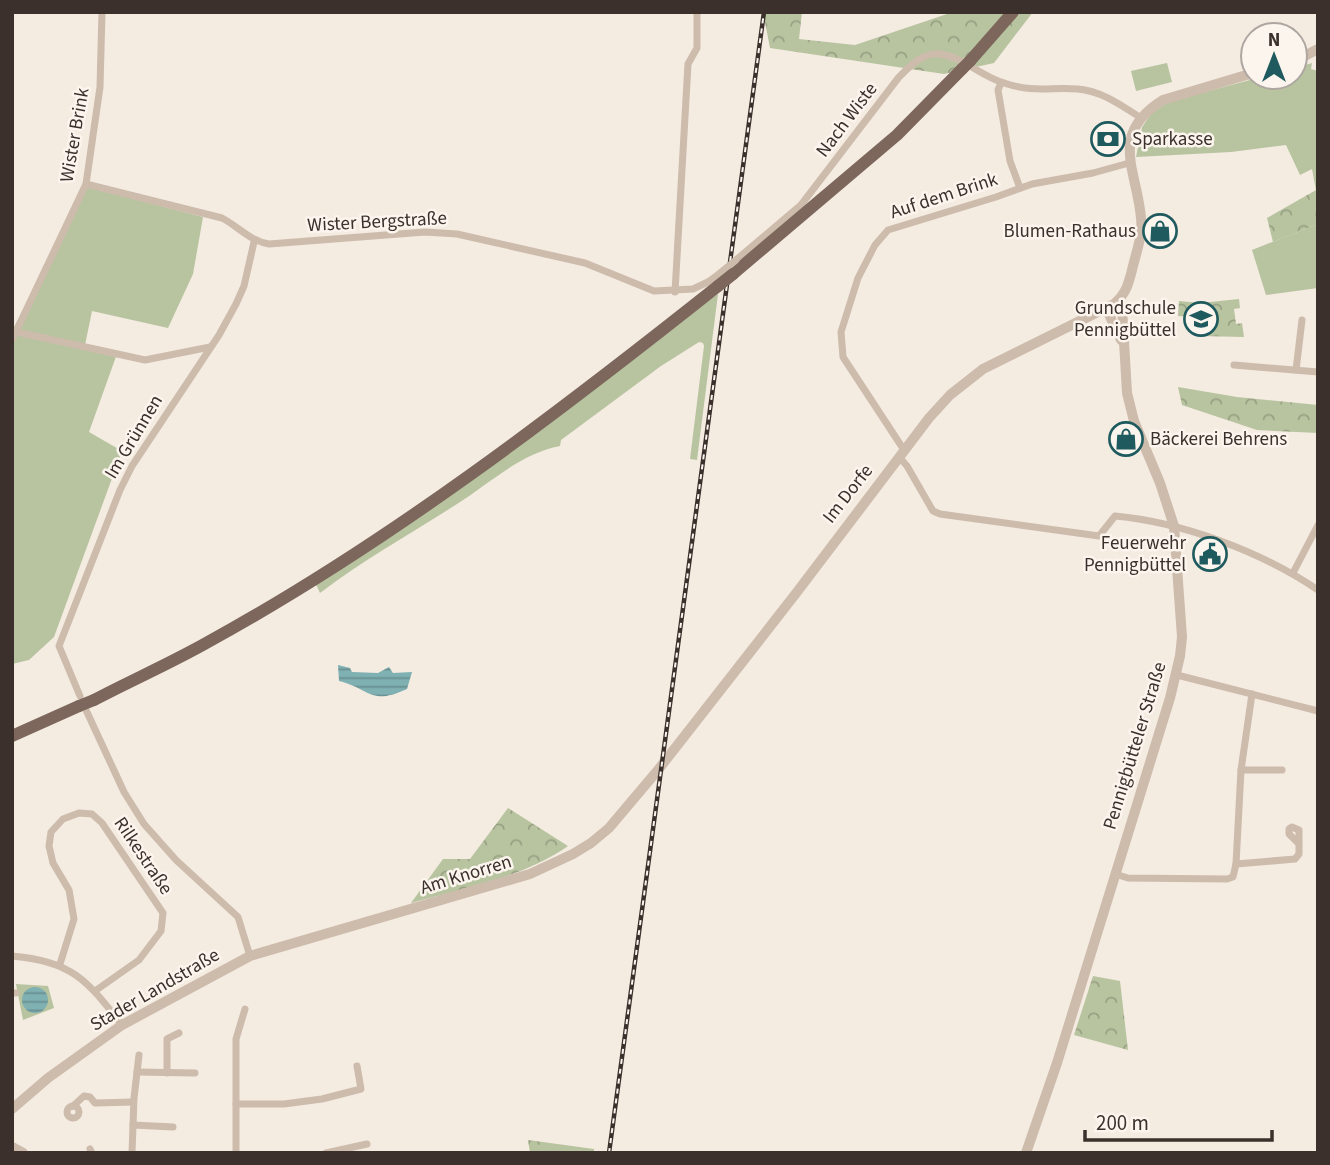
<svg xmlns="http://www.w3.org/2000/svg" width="1330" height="1165" viewBox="0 0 1330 1165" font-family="'Source Sans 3',sans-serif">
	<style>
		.grass { fill: #b8c4a0 }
		.forest { fill: url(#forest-crowns) }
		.water { fill: url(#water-rules) }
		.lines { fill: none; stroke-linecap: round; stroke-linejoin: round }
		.minor { stroke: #cdbbac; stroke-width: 7 }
		.tertiary { stroke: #cdbbac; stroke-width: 10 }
		.primary { stroke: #7d675c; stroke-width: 12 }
		.rail-casing { stroke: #3b302b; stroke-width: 4.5 }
		.rail { stroke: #fbf5ee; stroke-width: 2; stroke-dasharray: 5; stroke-linecap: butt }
		.minor-bridge { stroke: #cdbbac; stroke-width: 7 }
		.primary-bridge { stroke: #7d675c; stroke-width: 12 }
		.labels { text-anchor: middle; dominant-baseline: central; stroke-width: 5; stroke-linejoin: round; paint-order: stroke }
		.street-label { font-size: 19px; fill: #3b302b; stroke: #fbf5ee }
		.poi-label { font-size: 19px; fill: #3b302b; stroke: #fbf5ee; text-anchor: end }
	</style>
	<defs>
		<pattern id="forest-crowns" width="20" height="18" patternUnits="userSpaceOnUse" patternTransform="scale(1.75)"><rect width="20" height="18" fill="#b8c4a0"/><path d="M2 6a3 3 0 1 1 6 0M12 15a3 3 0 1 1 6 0" fill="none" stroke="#97a083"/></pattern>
		<pattern id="water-rules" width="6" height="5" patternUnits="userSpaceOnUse" patternTransform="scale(1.75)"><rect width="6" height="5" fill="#7fb0b2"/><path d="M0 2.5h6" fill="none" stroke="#699091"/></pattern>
	</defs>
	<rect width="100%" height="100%" fill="#f4ebe1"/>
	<!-- grass -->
	<g class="grass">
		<path d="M1167,63L1172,82L1136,91L1131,71Z"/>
		<path d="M1312,63L1311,69L1318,71V201L1312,169L1300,175L1286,145L1231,152L1136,157L1142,127L1151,114L1168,102L1261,77H1295V68Z"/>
		<path d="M88,187L203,217L193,274L168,328L92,311L85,345L118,351L89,432L122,451L54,637L29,660L12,664V331Z"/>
		<path d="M1318,224V288L1266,295L1252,250Z"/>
		<path d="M718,294L697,460L690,459L704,346L703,343L699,342L661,366L561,440L560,446C521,453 489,484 457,504C412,533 363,560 320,593L315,582Z"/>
		<path d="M16,984L48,986L54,1008L23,1020Z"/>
	</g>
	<!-- forest -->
	<g class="forest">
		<path d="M763,12H802L799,39L855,45L953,12H1033L994,63L944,74L770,48Z"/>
		<path d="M1316,190L1318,224L1273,242L1267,218Z"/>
		<path d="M1239,299L1240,308L1234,309L1236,324L1242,323L1244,337L1200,336L1201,318L1178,316L1179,301L1200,303Z"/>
		<path d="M1178,387L1237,397L1318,405V433L1257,430L1182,405Z"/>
		<path d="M508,808L568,846C522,878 464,888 411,903L443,859H470Z"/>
		<path d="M1093,976L1120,981L1128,1050L1074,1035Z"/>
		<path d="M528,1140L594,1149V1153H530Z"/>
	</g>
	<!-- water -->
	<g class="water">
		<path d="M338,665L350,668L352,672L378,673L389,667L393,673L412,672L407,689C370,706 371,689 339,681Z"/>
		<circle cx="35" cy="1000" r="13"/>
	</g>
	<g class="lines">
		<!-- minor -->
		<g class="minor">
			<path d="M1001,83L998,90L1010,161L1020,188"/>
			<path d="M86,184L222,218C239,227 250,241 269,244L425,232L457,234L585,263L654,291L693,289L708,282L719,274"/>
			<path d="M736,260L801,205L899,77C910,66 923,52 940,54C963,57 982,77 1004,83C1034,93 1050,87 1078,89C1102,91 1122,106 1141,118"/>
			<path d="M675,292L688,64L697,48V12"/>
			<path d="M12,331L145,360L210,347"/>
			<path d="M12,340L86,184L100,87L102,12"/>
			<path d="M1234,365L1318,372"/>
			<path d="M1296,370L1302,320"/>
			<path d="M904,450L843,357L841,332L858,278L875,245L888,230L996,197L1032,184L1093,173L1129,163"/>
			<path d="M899,457L907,466L933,511L940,514L1099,536L1115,516C1182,522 1262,552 1318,590"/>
			<path d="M1293,573L1318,525"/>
			<path d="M1177,675L1318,711"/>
			<path d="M80,696L59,646L120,490L132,466L219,335L236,304L244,286L254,242"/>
			<path d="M86,710L124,792L144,824L176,860L238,917L250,956"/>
			<path d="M1241,770H1282"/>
			<path d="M1236,864L1295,859L1299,854V830L1292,827L1289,829V834L1299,844"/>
			<path d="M1115,874L1128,878L1227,879L1233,877L1236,864L1241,770L1252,694"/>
			<path d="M12,956C73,962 86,979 122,1025"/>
			<path d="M60,964L74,919L69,890L53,863L49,846L51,832L63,819L79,813L92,814L102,823L163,913L161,931L139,960L95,991"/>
			<path d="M12,993H16"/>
			<path d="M137,1072L195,1073"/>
			<path d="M167,1073V1039L179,1033"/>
			<path d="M236,1104H284L322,1099L361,1089L357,1066"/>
			<path d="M73,1106L84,1096L90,1097L95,1103L133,1102"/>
			<circle cx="73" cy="1112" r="6"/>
			<path d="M133,1125L173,1127"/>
			<path d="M90,1149L92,1153"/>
			<path d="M132,1153L134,1098L139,1055"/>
			<path d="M236,1153V1039L245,1009"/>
			<path d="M326,1153L367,1144"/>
		</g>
		<!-- tertiary -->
		<g class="tertiary">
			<path d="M1295,61L1318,49"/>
			<path d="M1106,308L1121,340"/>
			<path d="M12,1109L48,1078L122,1025L250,956L530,874L573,854L591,843L609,828L658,770L797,592L929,418L950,395L983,369L1114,304C1127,293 1129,282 1133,266C1137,250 1143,234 1141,218C1137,170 1108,134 1163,100L1253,73"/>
			<path d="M12,1147L23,1153"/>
			<path d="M1026,1153L1057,1063L1170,698L1180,656L1182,637L1174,526L1160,483L1134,421L1127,393L1122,307L1119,300"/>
		</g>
		<!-- primary -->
		<g class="primary">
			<path d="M970,61L1013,12"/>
			<path d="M733,274L897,135L962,69"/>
			<path d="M94,700C132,680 171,663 208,642C387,544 558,413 718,286"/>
			<path d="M12,736L79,706"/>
		</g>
		<!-- rail casing -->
		<g class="rail-casing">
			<path id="rail" d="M609,1153L764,12"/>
		</g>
		<!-- rail -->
		<use href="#rail" class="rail"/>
		<!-- minor-bridge -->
		<path class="minor-bridge" d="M719,274L736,260"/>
		<!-- primary-bridge -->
		<g class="primary-bridge">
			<path d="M962,69L970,61"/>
			<path d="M718,286L733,274"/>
			<path d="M79,706L94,700"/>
		</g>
	</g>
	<!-- icons -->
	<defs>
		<g id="bank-ring" transform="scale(1.75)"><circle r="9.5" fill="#fbf5ee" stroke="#1f5a5e" stroke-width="1.5"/><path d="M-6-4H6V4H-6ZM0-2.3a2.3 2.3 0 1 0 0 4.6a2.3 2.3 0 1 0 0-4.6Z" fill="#1f5a5e"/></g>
		<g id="shop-ring" transform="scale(1.75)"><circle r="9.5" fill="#fbf5ee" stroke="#1f5a5e" stroke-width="1.5"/><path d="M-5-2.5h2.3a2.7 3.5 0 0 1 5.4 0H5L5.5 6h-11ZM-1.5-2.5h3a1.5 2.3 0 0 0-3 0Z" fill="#1f5a5e"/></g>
		<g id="school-ring" transform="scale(1.75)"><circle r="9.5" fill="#fbf5ee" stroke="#1f5a5e" stroke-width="1.5"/><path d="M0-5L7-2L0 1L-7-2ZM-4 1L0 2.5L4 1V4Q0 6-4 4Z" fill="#1f5a5e"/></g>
		<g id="civic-ring" transform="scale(1.75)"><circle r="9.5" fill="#fbf5ee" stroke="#1f5a5e" stroke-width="1.5"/><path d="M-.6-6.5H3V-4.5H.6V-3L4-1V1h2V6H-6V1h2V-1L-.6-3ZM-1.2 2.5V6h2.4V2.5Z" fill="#1f5a5e"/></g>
	</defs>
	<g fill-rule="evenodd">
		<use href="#bank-ring" x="1108" y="139"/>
		<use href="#shop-ring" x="1160" y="231"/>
		<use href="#school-ring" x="1201" y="319"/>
		<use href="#shop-ring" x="1126" y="439"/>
		<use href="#civic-ring" x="1210" y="554"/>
	</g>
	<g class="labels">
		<!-- street labels -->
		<g class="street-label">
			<text transform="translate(847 120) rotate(-53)">Nach Wiste</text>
			<text transform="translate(75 135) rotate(-80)">Wister Brink</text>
			<text transform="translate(944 196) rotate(-18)">Auf dem Brink</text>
			<text transform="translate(377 222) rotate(-3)">Wister Bergstraße</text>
			<text transform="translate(134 437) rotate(-59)">Im Grünnen</text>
			<text transform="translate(848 494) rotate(-52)">Im Dorfe</text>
			<text transform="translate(1135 746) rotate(-73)">Pennigbütteler Straße</text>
			<text transform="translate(143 856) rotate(56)">Rilkestraße</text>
			<text transform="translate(466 875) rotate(-17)">Am Knorren</text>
			<text transform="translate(155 990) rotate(-30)">Stader Landstraße</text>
		</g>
		<!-- poi labels -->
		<g class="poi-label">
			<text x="1132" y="139" text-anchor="start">Sparkasse</text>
			<text x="1136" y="231">Blumen-Rathaus</text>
			<text x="1176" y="308">Grundschule<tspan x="1176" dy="22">Pennigbüttel</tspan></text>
			<text x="1150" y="439" text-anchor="start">Bäckerei Behrens</text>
			<text x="1186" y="543">Feuerwehr<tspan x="1186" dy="22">Pennigbüttel</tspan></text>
		</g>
	</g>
	<!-- border -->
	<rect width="1330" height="1165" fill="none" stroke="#3b302b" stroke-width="28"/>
	<!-- north arrow -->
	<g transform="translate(1274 56)"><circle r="33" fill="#fbf5ee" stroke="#aea6a0" stroke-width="2"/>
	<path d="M0-5L12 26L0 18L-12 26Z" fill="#1f5a5e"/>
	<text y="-10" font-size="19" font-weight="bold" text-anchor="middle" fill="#3b302b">N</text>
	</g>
	<!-- scale -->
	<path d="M1085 1130v10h187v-10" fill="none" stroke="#3b302b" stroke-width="3.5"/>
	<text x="1096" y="1130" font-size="21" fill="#3b302b" stroke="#fbf5ee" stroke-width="5" paint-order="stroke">200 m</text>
</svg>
